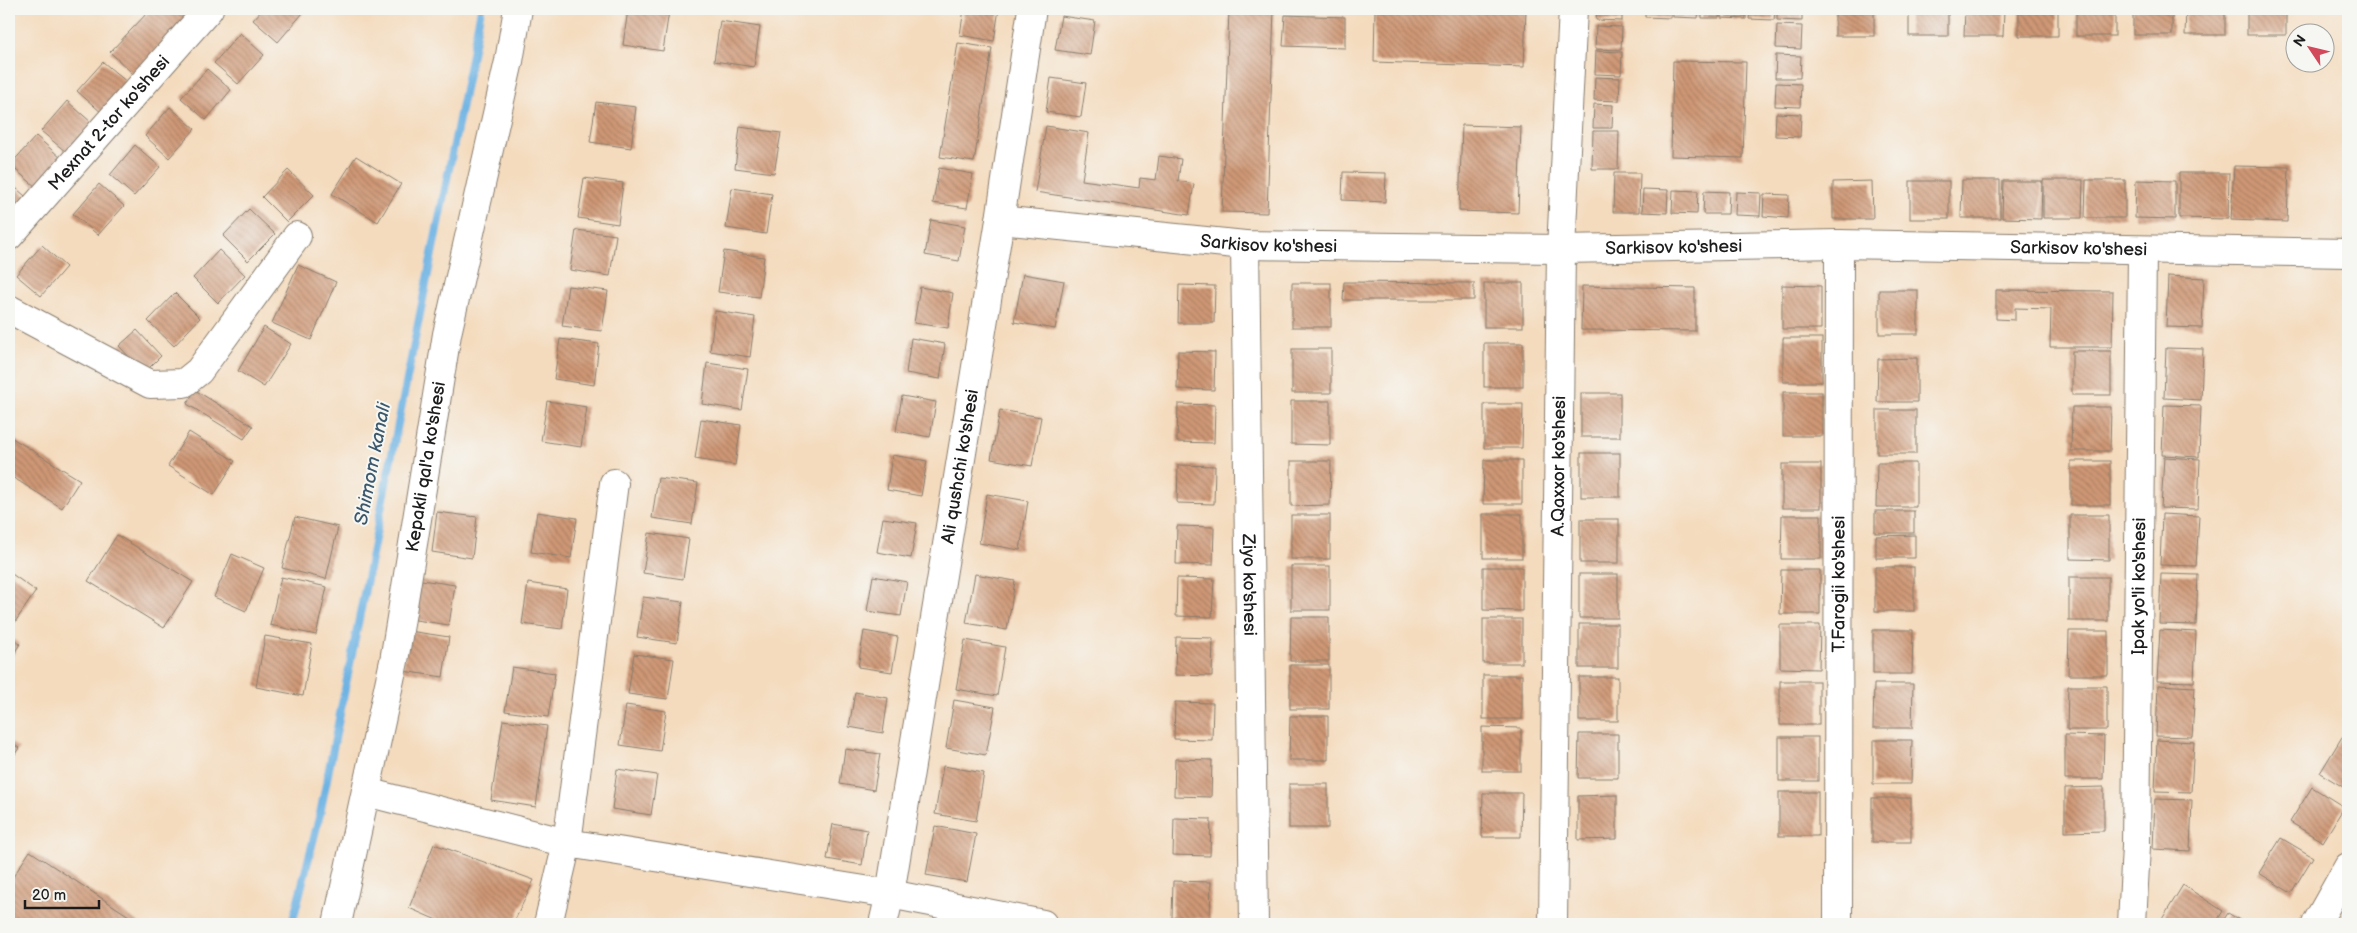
<svg xmlns="http://www.w3.org/2000/svg" width="2357" height="933" viewBox="0 0 2357 933" font-family="'Balsamiq Sans',sans-serif">
	<style>
		.lines { fill: none; stroke-linecap: round; stroke-linejoin: round }
		.stream { stroke: #6cb2e3; stroke-width: 8 }
		.building { fill: url(#building-back-hatch) }
		.minor-casing { stroke: #887c6d; stroke-width: 30 }
		.minor { stroke: #fff; stroke-width: 28 }
		.labels { text-anchor: middle; dominant-baseline: central; stroke-width: 4; stroke-linejoin: round; paint-order: stroke }
		.street-label { font-size: 18px; fill: #1c1c1c; stroke: #f6f6f2 }
		.water-label { font-size: 19px; font-style: italic; fill: #3c586c; stroke: #f6f6f2 }
	</style>
	<defs>
		<pattern id="building-back-hatch" width="6" height="6" patternUnits="userSpaceOnUse" patternTransform="scale(1.25)"><rect width="6" height="6" fill="#cf9876"/><path d="M-1 5l2 2M0 0l6 6M5-1l2 2" fill="none" stroke="#a77b60"/></pattern>
	</defs>
	<rect width="100%" height="100%" fill="#f6f6f2"/>
	<filter id="ink" filterUnits="userSpaceOnUse"><feTurbulence type="fractalNoise" baseFrequency=".02" numOctaves="2"/><feDisplacementMap in="SourceGraphic" scale="10" xChannelSelector="R" yChannelSelector="G"/><feConvolveMatrix kernelMatrix="1 2 1 2 8 2 1 2 1" color-interpolation-filters="sRGB"/></filter>
	<filter id="wash" filterUnits="userSpaceOnUse"><feTurbulence type="fractalNoise" baseFrequency=".0096" numOctaves="4" result="noise"/><feDisplacementMap in="SourceGraphic" scale="20" xChannelSelector="R" yChannelSelector="G"/><feGaussianBlur stdDeviation="1.12" result="paint"/><feColorMatrix in="noise" values="0 0 0 0 0 0 0 0 0 0 0 0 0 0 0 0 0 1.4 0 .05"/><feComposite in="paint" operator="in"/></filter>
	<g filter="url(#wash)">
		<rect width="100%" height="100%" fill="#f4dbbe"/>
		<g class="lines">
			<!-- stream -->
			<path class="stream" d="M292,924L320,814L481,9"/>
		</g>
		<g id="blocks">
			<!-- building -->
			<g class="building">
				<path d="M151,9H196L133,74L110,52Z"/>
				<path d="M263,9H298L303,13L278,42L253,20Z"/>
				<path d="M628,9L669,11L663,51L623,45Z"/>
				<path d="M964,9H999L994,41L960,35Z"/>
				<path d="M1229,9H1274L1267,213L1222,212Z"/>
				<path d="M1375,9H1526L1524,67L1374,62Z"/>
				<path d="M1597,9H1622V21L1596,20Z"/>
				<path d="M1645,9H1671V18L1645,17Z"/>
				<path d="M1673,9H1699L1698,18L1673,17Z"/>
				<path d="M1702,9H1720L1719,18H1702Z"/>
				<path d="M1721,9H1746V19L1721,18Z"/>
				<path d="M1750,9H1775L1774,20L1749,19Z"/>
				<path d="M1777,9H1802V21L1777,20Z"/>
				<rect x="1835" y="9" width="39" height="27"/>
				<rect x="1909" y="9" width="39" height="27"/>
				<path d="M1965,9H2004L2003,36H1964Z"/>
				<rect x="2019" y="9" width="39" height="27"/>
				<rect x="2076" y="9" width="39" height="27"/>
				<rect x="2133" y="9" width="39" height="26"/>
				<path d="M2186,9H2225V35H2185Z"/>
				<rect x="2247" y="9" width="39" height="26"/>
				<path d="M1285,15L1345,17V48L1283,46Z"/>
				<path d="M1061,16L1095,21L1090,55L1055,50Z"/>
				<path d="M720,21L760,27L754,67L714,61Z"/>
				<path d="M1777,25L1802,26L1801,49L1776,48Z"/>
				<path d="M1596,26L1622,27L1621,50L1595,49Z"/>
				<path d="M240,33L264,55L238,84L214,63Z"/>
				<path d="M958,43L992,48L974,162L940,157Z"/>
				<path d="M1596,51L1622,52L1621,75L1595,74Z"/>
				<path d="M1776,55L1801,56L1800,78H1775Z"/>
				<path d="M1673,61L1746,62L1743,158L1671,156Z"/>
				<path d="M103,62L128,83L102,113L77,91Z"/>
				<path d="M207,69L231,90L206,120L181,98Z"/>
				<path d="M1595,77L1620,78L1619,101L1594,100Z"/>
				<path d="M1051,78L1086,83L1081,117L1046,112Z"/>
				<path d="M1776,83L1801,84L1800,107L1775,106Z"/>
				<path d="M67,101L92,123L66,152L41,131Z"/>
				<path d="M596,102L636,107L631,148L590,142Z"/>
				<path d="M1594,104L1613,105L1612,128H1593Z"/>
				<path d="M170,107L195,129L169,158L145,136Z"/>
				<path d="M1776,113L1801,114L1800,137L1775,136Z"/>
				<path d="M1462,125L1521,127L1518,213L1459,211Z"/>
				<path d="M1046,126L1089,133L1082,180L1139,188L1140,178L1156,180L1159,156L1181,159L1178,181L1194,184L1189,215L1035,192Z"/>
				<path d="M740,127L781,133L774,173L735,168Z"/>
				<path d="M1593,131H1619L1618,169H1592Z"/>
				<path d="M36,136L61,158L36,187L10,165Z"/>
				<path d="M135,145L160,167L134,196L110,175Z"/>
				<path d="M356,156L401,184L378,222L332,194Z"/>
				<path d="M2234,166L2289,167L2287,222L2231,220Z"/>
				<path d="M939,168L973,174L967,208L933,203Z"/>
				<path d="M288,170L314,195L287,222L262,197Z"/>
				<path d="M1343,172L1386,173L1385,202L1342,200Z"/>
				<path d="M1614,173H1640L1639,212H1613Z"/>
				<path d="M2179,173H2229L2228,219L2179,218Z"/>
				<path d="M584,178L623,183L618,224L578,218Z"/>
				<path d="M1962,180H2000V218H1961Z"/>
				<path d="M2043,180H2083L2082,218H2043Z"/>
				<path d="M2086,180H2125V218H2085Z"/>
				<path d="M2136,180L2175,181V219L2135,218Z"/>
				<path d="M1872,181L1873,219H1833V182Z"/>
				<rect x="1910" y="181" width="39" height="38"/>
				<path d="M2003,181H2042L2041,219L2002,218Z"/>
				<path d="M9,182L25,196L9,215Z"/>
				<path d="M99,184L124,206L98,235L73,214Z"/>
				<path d="M732,188L772,194L766,234L726,228Z"/>
				<path d="M1643,189L1668,190L1667,213L1642,212Z"/>
				<path d="M1673,190L1698,191L1697,214L1672,213Z"/>
				<path d="M1704,191L1729,192L1728,214H1703Z"/>
				<path d="M1736,192L1761,193L1760,216L1735,215Z"/>
				<path d="M1764,194L1789,195L1788,218L1763,216Z"/>
				<path d="M249,209L275,234L248,261L223,236Z"/>
				<path d="M931,220L965,226L959,261L925,255Z"/>
				<path d="M576,230L616,235L610,276L570,270Z"/>
				<path d="M42,245L66,267L41,296L16,275Z"/>
				<path d="M219,250L245,275L218,303L193,278Z"/>
				<path d="M724,251L764,257L759,297L718,292Z"/>
				<path d="M298,265L336,282L311,340L272,323Z"/>
				<path d="M1023,274L1064,281L1055,329L1014,322Z"/>
				<path d="M2168,276L2204,278L2202,328L2166,327Z"/>
				<path d="M1344,282L1474,283V300H1343Z"/>
				<rect x="1292" y="283" width="39" height="44"/>
				<rect x="1484" y="283" width="39" height="44"/>
				<path d="M1179,285L1215,286L1214,323H1178Z"/>
				<path d="M1782,285L1821,286V329H1782Z"/>
				<path d="M568,286L608,291L602,331L562,326Z"/>
				<path d="M1582,286L1695,288V331L1581,330Z"/>
				<path d="M920,287L953,293L948,328L914,323Z"/>
				<rect x="1879" y="290" width="39" height="44"/>
				<path d="M1996,290L2113,291L2112,347H2050L2051,309L2015,308V320L1996,319Z"/>
				<path d="M175,293L200,318L174,346L148,321Z"/>
				<path d="M715,311L755,317L750,357L710,351Z"/>
				<path d="M264,327L291,344L264,387L238,371Z"/>
				<path d="M137,330L161,356L144,373L119,346Z"/>
				<path d="M911,338L945,344L940,379L906,373Z"/>
				<rect x="1783" y="338" width="39" height="44"/>
				<path d="M560,339L599,344L594,385L554,379Z"/>
				<rect x="1484" y="343" width="39" height="44"/>
				<path d="M2166,348L2203,349L2201,400L2164,398Z"/>
				<rect x="1292" y="349" width="39" height="44"/>
				<path d="M1178,351L1215,352L1214,390L1177,389Z"/>
				<rect x="2072" y="351" width="39" height="44"/>
				<path d="M1917,358V402H1877L1878,359Z"/>
				<path d="M707,363L748,369L742,410L702,404Z"/>
				<path d="M195,390L253,426L244,439L187,404Z"/>
				<rect x="1783" y="392" width="39" height="44"/>
				<rect x="1581" y="393" width="39" height="44"/>
				<path d="M902,396L936,402L930,437L896,431Z"/>
				<path d="M547,401L587,407L581,447L541,441Z"/>
				<path d="M1291,401H1330V445L1291,444Z"/>
				<path d="M1178,404L1215,405L1214,443L1177,442Z"/>
				<path d="M1484,404H1523L1522,448H1484Z"/>
				<path d="M2164,405L2201,406L2199,457L2162,455Z"/>
				<path d="M2072,407H2111L2110,451H2071Z"/>
				<path d="M1000,410L1041,417L1032,466L991,459Z"/>
				<rect x="1877" y="410" width="39" height="44"/>
				<path d="M701,419L741,425L735,465L695,459Z"/>
				<path d="M189,432L235,461L214,495L168,466Z"/>
				<path d="M9,436L80,480L62,508L9,475Z"/>
				<rect x="1581" y="453" width="39" height="44"/>
				<path d="M892,455L927,461L921,496L887,490Z"/>
				<path d="M2164,457L2200,459L2198,509L2161,508Z"/>
				<path d="M1484,460H1522V504H1483Z"/>
				<path d="M1291,461H1331L1330,505L1291,506Z"/>
				<rect x="2071" y="461" width="39" height="44"/>
				<path d="M1877,463H1916V507H1876Z"/>
				<rect x="1782" y="464" width="39" height="44"/>
				<path d="M1178,465L1215,466L1214,504L1177,503Z"/>
				<path d="M658,478L698,483L692,524L652,518Z"/>
				<path d="M987,494L1028,501L1020,550L979,543Z"/>
				<rect x="1875" y="511" width="39" height="22"/>
				<path d="M437,512L477,517L472,558L432,552Z"/>
				<path d="M537,512L577,518L571,558L531,552Z"/>
				<rect x="1483" y="514" width="39" height="44"/>
				<path d="M2162,514L2199,516L2196,566L2160,565Z"/>
				<rect x="1291" y="515" width="39" height="44"/>
				<path d="M1782,515H1821V559H1781Z"/>
				<path d="M2070,515H2109V560L2070,559Z"/>
				<path d="M295,517L338,527L326,579L282,568Z"/>
				<path d="M883,518L917,523L911,558L877,552Z"/>
				<rect x="1580" y="519" width="39" height="44"/>
				<path d="M1177,526L1214,527L1213,565L1176,564Z"/>
				<path d="M649,533L689,539L683,579L643,573Z"/>
				<path d="M117,535L193,582L164,628L88,581Z"/>
				<path d="M1915,535V558H1876V536Z"/>
				<path d="M232,554L264,568L246,611L214,597Z"/>
				<rect x="1291" y="566" width="39" height="44"/>
				<path d="M1483,567H1522V611L1483,610Z"/>
				<rect x="1875" y="567" width="39" height="44"/>
				<path d="M1781,570H1820V614H1780Z"/>
				<path d="M9,572L36,591L9,631Z"/>
				<path d="M975,574L1015,581L1007,630L966,623Z"/>
				<rect x="1579" y="574" width="39" height="44"/>
				<path d="M2161,574L2198,575L2196,625L2159,624Z"/>
				<path d="M873,576L907,582L901,616L867,611Z"/>
				<path d="M281,577L327,587L316,635L270,625Z"/>
				<rect x="2069" y="577" width="39" height="44"/>
				<path d="M1177,578L1214,579L1212,617L1176,616Z"/>
				<path d="M415,579L455,585L449,625L409,619Z"/>
				<path d="M528,583L567,589L562,629L522,624Z"/>
				<path d="M643,597L683,602L677,643L637,637Z"/>
				<path d="M1291,617H1329V661H1290Z"/>
				<rect x="1483" y="619" width="39" height="44"/>
				<rect x="1579" y="624" width="39" height="44"/>
				<path d="M1780,625H1820L1819,669L1780,668Z"/>
				<path d="M1873,630H1913L1912,674H1873Z"/>
				<path d="M2160,630L2196,632L2194,682L2157,681Z"/>
				<path d="M409,631L449,637L443,677L403,671Z"/>
				<path d="M864,631L898,637L892,672L858,667Z"/>
				<path d="M2069,631H2108V675H2068Z"/>
				<path d="M9,636L20,644L9,661Z"/>
				<path d="M265,636L312,644L303,696L256,687Z"/>
				<path d="M1176,637L1213,638L1212,676L1175,675Z"/>
				<path d="M965,640L1005,647L997,696L956,689Z"/>
				<path d="M634,654L674,659L668,699L628,694Z"/>
				<rect x="1290" y="665" width="39" height="44"/>
				<path d="M512,667L555,673L548,717L505,711Z"/>
				<rect x="1483" y="675" width="39" height="44"/>
				<rect x="1579" y="677" width="39" height="44"/>
				<rect x="1780" y="681" width="39" height="44"/>
				<path d="M1874,684H1913L1912,728H1873Z"/>
				<path d="M2158,685L2195,687L2192,737L2156,736Z"/>
				<path d="M2068,686H2107V730H2067Z"/>
				<path d="M855,692L888,698L883,733L849,727Z"/>
				<path d="M954,700L995,707L986,755L946,748Z"/>
				<path d="M1175,702L1213,703L1212,740L1174,739Z"/>
				<path d="M626,705L666,711L660,751L620,745Z"/>
				<path d="M1290,716H1328V760H1289Z"/>
				<path d="M503,720L547,726L536,807L491,800Z"/>
				<path d="M1482,727L1521,728V771H1482Z"/>
				<path d="M1579,734H1618V778H1578Z"/>
				<path d="M2065,735L2104,736L2103,779H2065Z"/>
				<rect x="1779" y="737" width="39" height="44"/>
				<path d="M2342,737L2348,741V790L2320,773Z"/>
				<path d="M1873,740H1912L1911,784H1873Z"/>
				<path d="M2157,740L2194,742L2191,792L2155,791Z"/>
				<path d="M9,741L19,748L9,763Z"/>
				<path d="M845,749L880,754L874,790L840,784Z"/>
				<path d="M1175,759L1212,760L1211,797L1174,796Z"/>
				<path d="M943,766L984,773L976,821L935,814Z"/>
				<path d="M617,769L657,775L651,815L612,809Z"/>
				<rect x="1289" y="784" width="39" height="44"/>
				<path d="M2104,787V831L2065,832V788Z"/>
				<path d="M2312,787L2344,807L2323,842L2290,822Z"/>
				<rect x="1779" y="792" width="39" height="44"/>
				<path d="M1483,793H1522L1521,837H1482Z"/>
				<path d="M1617,795V839L1578,840V796Z"/>
				<rect x="1872" y="798" width="39" height="44"/>
				<path d="M2155,799L2192,800L2190,851L2153,849Z"/>
				<path d="M1174,818L1211,819L1210,856L1173,855Z"/>
				<path d="M833,824L867,830L862,865L827,859Z"/>
				<path d="M935,826L976,834L967,882L926,875Z"/>
				<path d="M2281,838L2313,857L2291,893L2259,873Z"/>
				<path d="M434,844L534,880L513,924H446L409,908Z"/>
				<path d="M30,851L141,924H14L9,921V883Z"/>
				<path d="M1173,881L1211,882L1210,919L1172,918Z"/>
				<path d="M2183,885L2223,911L2215,924H2159Z"/>
				<path d="M2228,913L2246,924H2221Z"/>
			</g>
		</g>
	</g>
	<g filter="url(#ink)">
		<use href="#blocks" fill-opacity="0" stroke="#887c6d" stroke-width="1"/>
		<g class="lines">
			<!-- minor casing -->
			<g class="minor-casing">
				<g id="minor">
					<path id="s1" d="M1000,220L1245,245L1561,249L1839,244L2348,253"/>
					<path id="s2" d="M9,236L209,9"/>
					<path id="s3" d="M1245,245L1254,924"/>
					<path d="M9,309L150,384L184,383L199,371L297,236"/>
					<path d="M366,792L567,843L890,894L1043,924"/>
					<path id="s4" d="M337,924L394,661L447,334L509,61L518,9"/>
					<path d="M548,924L567,843L614,483"/>
					<path id="s5" d="M883,924L890,894L1000,220L1032,9"/>
					<path id="s6" d="M1553,924L1561,249L1573,9"/>
					<path id="s7" d="M1838,924L1839,244"/>
					<path id="s8" d="M2132,924L2136,846L2142,250"/>
					<path d="M2316,924L2348,867"/>
				</g>
			</g>
			<!-- minor -->
			<use href="#minor" class="minor"/>
		</g>
	</g>
	<g class="labels">
		<!-- street labels -->
		<g class="street-label">
			<text stroke="none"><textPath href="#s2" startOffset="151">Mexnat 2-tor ko'shesi</textPath></text>
			<text stroke="none"><textPath href="#s1" startOffset="270">Sarkisov ko'shesi</textPath></text>
			<text stroke="none"><textPath href="#s1" startOffset="675">Sarkisov ko'shesi</textPath></text>
			<text stroke="none"><textPath href="#s1" startOffset="1080">Sarkisov ko'shesi</textPath></text>
			<text stroke="none"><textPath href="#s4" startOffset="466">Kepakli qal'a ko'shesi</textPath></text>
			<text stroke="none"><textPath href="#s6" startOffset="458">A.Qaxxor ko'shesi</textPath></text>
			<text stroke="none"><textPath href="#s5" startOffset="464">Ali qushchi ko'shesi</textPath></text>
			<text stroke="none"><textPath href="#s7" startOffset="340">T.Farogii ko'shesi</textPath></text>
			<text stroke="none"><textPath href="#s3" startOffset="340">Ziyo ko'shesi</textPath></text>
			<text stroke="none"><textPath href="#s8" startOffset="338">Ipak yo'li ko'shesi</textPath></text>
		</g>
		<!-- water labels -->
		<g class="water-label">
			<text transform="translate(373 464) rotate(-79)">Shimom kanali</text>
		</g>
	</g>
	<!-- margin -->
	<rect width="2357" height="933" fill="none" stroke="#f6f6f2" stroke-width="30"/>
	<!-- north arrow -->
	<g transform="translate(2310 48) rotate(305)"><circle r="24" fill="#f6f6f2" stroke="#9f9f9c"/>
	<path d="M0-4L9 19L0 12L-9 19Z" fill="#d1495b"/>
	<text y="-8" font-size="14" font-weight="bold" text-anchor="middle" fill="#1c1c1c">N</text>
	</g>
	<!-- scale -->
	<path d="M25 900v8h74v-8" fill="none" stroke="#1c1c1c" stroke-width="2.5"/>
	<text x="32" y="900" font-size="15" fill="#1c1c1c" stroke="#f6f6f2" stroke-width="4" paint-order="stroke">20 m</text>
</svg>
